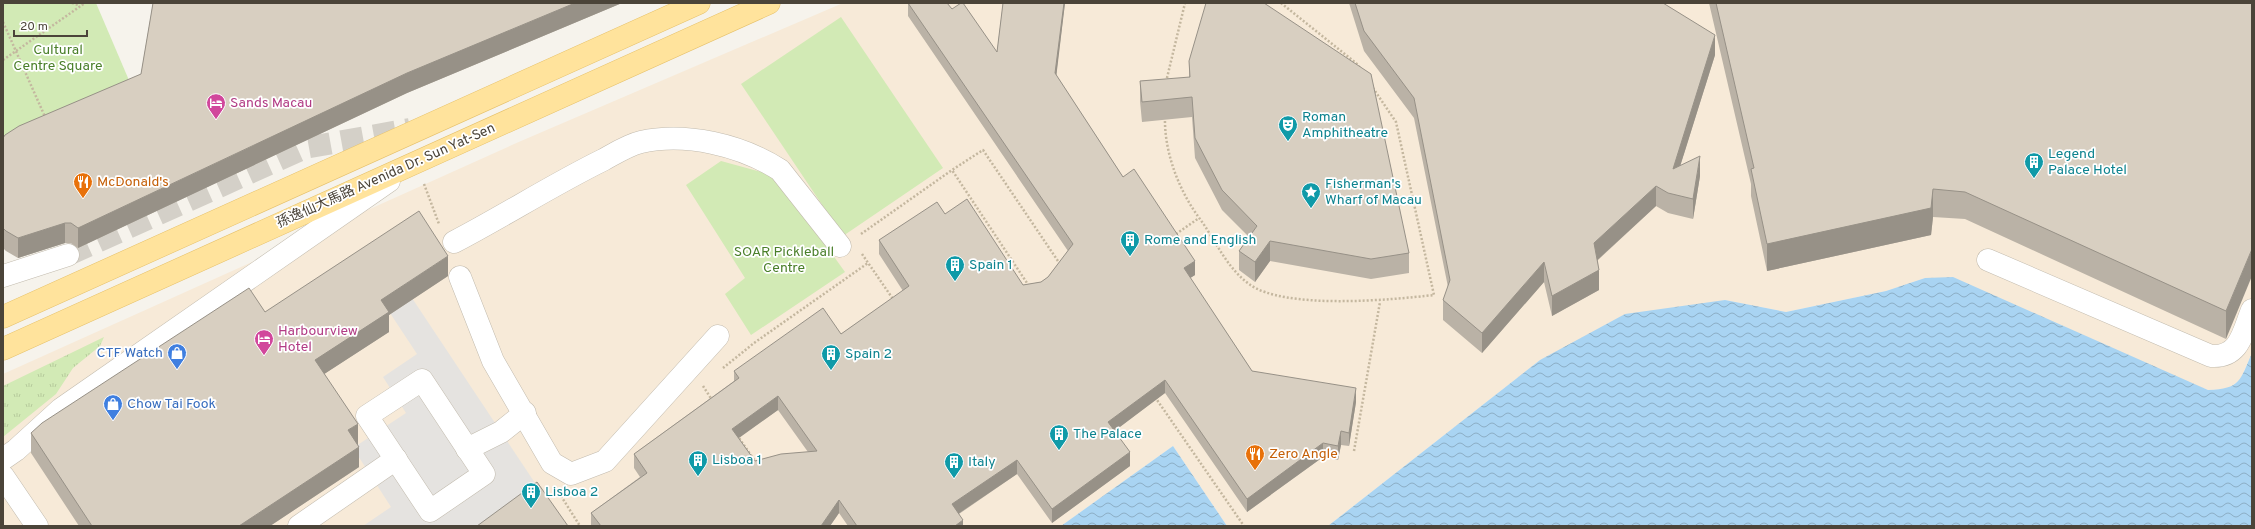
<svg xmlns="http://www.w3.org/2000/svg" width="2255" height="529" viewBox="0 0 2255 529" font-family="Overpass,'Noto Sans SC',sans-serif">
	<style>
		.commercial { fill: #f7ead8 }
		.grass { fill: url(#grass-tufts) }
		.green { fill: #d2eab5 }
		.parking { fill: #e5e3e0 }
		.water { fill: url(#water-waves) }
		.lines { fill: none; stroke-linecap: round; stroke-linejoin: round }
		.minor-tunnel { stroke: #d4d0c8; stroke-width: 22; stroke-dasharray: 22 11; stroke-linecap: butt }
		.minor-casing { stroke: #c2bbae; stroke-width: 23 }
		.major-casing { stroke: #e6c16a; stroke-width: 23 }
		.path { stroke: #c4b79f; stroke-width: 2.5; stroke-dasharray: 2 2; stroke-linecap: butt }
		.minor { stroke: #fff; stroke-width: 22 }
		.major { stroke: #ffe39c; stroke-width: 22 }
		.wall { fill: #bab2a6; fill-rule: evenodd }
		.shaded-wall { fill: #979187 }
		.building { fill: #d8cfc1; stroke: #979187; fill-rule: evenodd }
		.labels { text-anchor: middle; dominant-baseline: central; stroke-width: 3.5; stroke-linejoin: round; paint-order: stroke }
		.park-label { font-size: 14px; fill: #4a7f2a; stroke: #fff }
		.hotel-label { font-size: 14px; fill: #b23c85; stroke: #fff; text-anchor: start }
		.culture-label { font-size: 14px; fill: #0d838f; stroke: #fff; text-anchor: start }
		.street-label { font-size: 14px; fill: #4b4439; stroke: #fff }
		.food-label { font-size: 14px; fill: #c56008; stroke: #fff; text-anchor: start }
		.shop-label { font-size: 14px; fill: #366cbe; stroke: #fff; text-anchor: end }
	</style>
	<defs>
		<pattern id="grass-tufts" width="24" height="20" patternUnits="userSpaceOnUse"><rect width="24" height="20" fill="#d2eab5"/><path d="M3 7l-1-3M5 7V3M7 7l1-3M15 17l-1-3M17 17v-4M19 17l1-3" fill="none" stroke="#b6ca9c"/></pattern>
		<pattern id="water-waves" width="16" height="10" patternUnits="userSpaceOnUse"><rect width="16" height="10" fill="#a9d4f2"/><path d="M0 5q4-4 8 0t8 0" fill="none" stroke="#8caec5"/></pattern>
	</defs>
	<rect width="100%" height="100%" fill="#f6f3ec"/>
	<!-- commercial -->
	<path class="commercial" d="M843,3H2252V353L2240,380L2227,389L2208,390L1925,278L1886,291L1786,312L1725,300L1540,360L1328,526H1227L1173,446L1061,526H3V374L521,141Z"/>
	<!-- grass -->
	<path class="grass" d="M104,337L100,346L73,368L56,394L3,437V386Z"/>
	<!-- green -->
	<g class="green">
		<path d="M3,3H96L131,85L3,142Z"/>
		<path d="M841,17L943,168L843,236L741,84Z"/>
		<path d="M721,161L776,176L845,272L751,335L725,294L745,278L686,185Z"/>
	</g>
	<!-- parking -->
	<path class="parking" d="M410,295L537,486L477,526H363L391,507L353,448L406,413L383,377L417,354L388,310Z"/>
	<!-- water -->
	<g class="water">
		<path d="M1953,277L2208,390C2241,389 2240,380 2252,353V526H1328L1540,360L1625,314L1725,300L1786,312L1886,291L1925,278Z"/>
		<path d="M1173,446L1227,526H1061Z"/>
	</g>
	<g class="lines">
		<!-- minor-tunnel -->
		<path class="minor-tunnel" d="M68,255L305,148L410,129"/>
		<!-- minor casing -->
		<g class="minor-casing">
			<g id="minor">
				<path d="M454,242C504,216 552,185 603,160C614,154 628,145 641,142C686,132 741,145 780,170L840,246"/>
				<path d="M1988,260L2211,356C2240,358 2243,332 2252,310"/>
				<path d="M3,276L68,255"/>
				<path d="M460,277L493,361L552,463L571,474L605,461L718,336"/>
				<path d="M422,380L484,474L430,511L367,416Z"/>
				<path d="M467,449L501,432L525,413"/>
				<path d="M3,459L16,450L61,409L389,181"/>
				<path d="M3,476L37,526"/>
				<path d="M299,526L396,459"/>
			</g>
		</g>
		<!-- major casing -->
		<g class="major-casing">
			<g id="major">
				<path d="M3,317L699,3"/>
				<path d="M3,349L769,3"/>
			</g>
		</g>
		<!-- path -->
		<g class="path">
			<path d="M72,3L78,5"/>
			<path d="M1281,3L1356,63L1360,68"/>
			<path d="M3,22L46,119"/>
			<path d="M3,60L85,3"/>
			<path d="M1166,82L1185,3"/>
			<path d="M1165,117C1164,152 1179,191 1200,219C1216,241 1226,267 1249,284C1284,310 1390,300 1434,295L1396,122L1373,88"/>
			<path d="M424,184L439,224"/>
			<path d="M861,234L952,170"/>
			<path d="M1176,234L1199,218"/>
			<path d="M862,254L893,299"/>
			<path d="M1029,286L952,170L983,150L1060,264"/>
			<path d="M723,368L754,343L868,263"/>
			<path d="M703,386L712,400"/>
			<path d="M1155,397L1244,526"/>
			<path d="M737,435L757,464"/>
			<path d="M1354,451L1380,302"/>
			<path d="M561,496L580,526"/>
		</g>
		<!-- minor -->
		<use href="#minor" class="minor"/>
		<!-- major -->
		<use href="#major" class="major"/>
	</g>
	<!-- wall -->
	<g class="wall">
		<path d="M153,3H622L407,93L78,248L71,243H65L18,258L6,251L3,248V138L141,74Z"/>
		<path d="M908,3H947L952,9L997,52L1003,3H1065L1056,75L1123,177L1195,275L1190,278L1252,371L1356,402L1349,446L1341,445L1338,460L1323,457L1247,512L1165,393L1114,431L1130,466L1052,523L1017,474L959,514L963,526H848L839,513L830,526H591V513L640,477L634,468V454L734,381V371L841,334L903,291L879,254V240L945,214L1023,285L1041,282L1048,277L1068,251L908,16ZM778,410L808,452L755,461L738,438Z"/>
		<path d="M1349,3H1663L1715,55L1680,166L1700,176L1693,219L1668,213L1656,206L1598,260L1599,290L1552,316L1544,282L1482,353L1443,320V300L1448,287L1414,118L1364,51Z"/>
		<path d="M1709,3H2252L2226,339L1965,219L1933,217L1931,235L1767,271L1751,196V184Z"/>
		<path d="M1189,61L1409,253V273L1371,279L1270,261L1255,282L1239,270V251L1249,237L1222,210L1195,158L1192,117L1142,122L1140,101V81L1189,78Z"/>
		<path d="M448,276L389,315V332L324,374L358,444L359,467L270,526H79L31,453V433L265,312Z"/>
	</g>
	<!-- shaded-wall -->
	<g class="shaded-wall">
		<path d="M575,3H622L407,93L78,248V228L407,73Z"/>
		<path d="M1064,3H1065L1055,87V73Z"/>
		<path d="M1715,35V55L1673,189V169Z"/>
		<path d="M1700,156V176L1693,219V199Z"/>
		<path d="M1656,186V206L1594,263V243Z"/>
		<path d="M1933,189V217L1931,235L1767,271V244Z"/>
		<path d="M65,223V243L18,258V238Z"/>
		<path d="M1270,241V261L1255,282V262Z"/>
		<path d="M2252,249V276L2226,339V311Z"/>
		<path d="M448,256V276L389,315V332L315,380V360L381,300Z"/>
		<path d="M1195,261V275L1184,282V268Z"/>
		<path d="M1544,262V282L1482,353V333Z"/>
		<path d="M1599,270V290L1552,316V296Z"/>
		<path d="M1165,380V393L1108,436V422Z"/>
		<path d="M1356,388V402L1349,446V433Z"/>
		<path d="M778,396V410L732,443V429Z"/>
		<path d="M358,424V444L348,450V430Z"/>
		<path d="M1341,431V445L1338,460V446Z"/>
		<path d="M1323,443V457L1247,512V499Z"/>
		<path d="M359,447V467L270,526H239Z"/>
		<path d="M1130,452V466L1052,523V509Z"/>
		<path d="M1017,460V474L952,518V504Z"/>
		<path d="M839,500V513L830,526H821Z"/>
		<path d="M963,520V526H955Z"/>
	</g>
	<!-- building -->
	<g class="building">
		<path d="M153,3H575L407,73L78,228L71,223H65L18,238L6,231L3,228V138L5,135L19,126L141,74Z"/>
		<path d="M908,3H947L952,9L961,3H963L997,52L1003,3H1064L1055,73L1123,177L1134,169L1195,261L1184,268L1252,371L1356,388L1349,433L1341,431L1338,446L1323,443L1247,499L1165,380L1108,422L1130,452L1052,509L1017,460L952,504L963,520L955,526H857L839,500L821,526H601L591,513L647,473L634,454L739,378L734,371L823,308L841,334L909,286L879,240L937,202L945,214L967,199L1023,285L1041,282L1048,277L1073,244ZM778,396L817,451L781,454L755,461L732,429Z"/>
		<path d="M1206,3H1264L1371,74L1409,253L1371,259L1270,241L1255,262L1239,251L1257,226L1222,190L1195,138L1192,97L1142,102L1140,81L1190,77L1189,61Z"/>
		<path d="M1355,3H1663L1715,35L1673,169L1700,156L1693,199L1668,193L1656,186L1594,243L1599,270L1552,296L1544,262L1482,333L1443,300L1450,280L1414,98L1364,31Z"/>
		<path d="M1716,3H2252V249L2226,311L1965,192L1933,189L1931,208L1767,244L1751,169L1754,168Z"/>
		<path d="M419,211L448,256L381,300L389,312L315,360L358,424L348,430L359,447L239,526H92L31,433L42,423L249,288L265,312Z"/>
		<path d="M537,482L568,526H477Z"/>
	</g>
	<!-- icons -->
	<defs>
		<g id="hotel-pin" transform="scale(1)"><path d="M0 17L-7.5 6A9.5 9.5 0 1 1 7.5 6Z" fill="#d1479c" stroke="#fff"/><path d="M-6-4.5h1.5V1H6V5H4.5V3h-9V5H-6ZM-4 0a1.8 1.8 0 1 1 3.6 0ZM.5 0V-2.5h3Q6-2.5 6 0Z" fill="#fff"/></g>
		<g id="theatre-pin" transform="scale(1)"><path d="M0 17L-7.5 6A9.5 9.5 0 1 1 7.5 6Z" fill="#0f9aa8" stroke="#fff"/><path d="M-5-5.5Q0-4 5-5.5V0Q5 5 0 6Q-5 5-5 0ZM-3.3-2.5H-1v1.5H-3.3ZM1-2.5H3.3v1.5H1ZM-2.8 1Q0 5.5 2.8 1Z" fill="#fff"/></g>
		<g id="building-pin" transform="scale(1)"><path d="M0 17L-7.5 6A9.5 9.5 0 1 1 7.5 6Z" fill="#0f9aa8" stroke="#fff"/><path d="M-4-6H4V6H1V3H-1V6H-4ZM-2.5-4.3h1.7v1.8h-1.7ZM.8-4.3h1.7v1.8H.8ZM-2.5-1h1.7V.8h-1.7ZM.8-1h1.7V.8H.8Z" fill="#fff"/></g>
		<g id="restaurant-pin" transform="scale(1)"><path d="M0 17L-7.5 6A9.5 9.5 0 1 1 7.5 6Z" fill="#e8710a" stroke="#fff"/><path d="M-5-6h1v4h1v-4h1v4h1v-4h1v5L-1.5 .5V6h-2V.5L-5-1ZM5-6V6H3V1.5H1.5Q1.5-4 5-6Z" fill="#fff"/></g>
		<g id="sight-pin" transform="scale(1)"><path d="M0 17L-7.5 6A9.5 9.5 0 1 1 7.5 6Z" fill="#0f9aa8" stroke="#fff"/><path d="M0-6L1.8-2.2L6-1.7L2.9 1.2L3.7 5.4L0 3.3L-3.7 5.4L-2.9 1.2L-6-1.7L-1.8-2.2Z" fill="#fff"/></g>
		<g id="shop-pin" transform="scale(1)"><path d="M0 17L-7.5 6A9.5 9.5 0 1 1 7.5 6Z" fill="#3f7fe0" stroke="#fff"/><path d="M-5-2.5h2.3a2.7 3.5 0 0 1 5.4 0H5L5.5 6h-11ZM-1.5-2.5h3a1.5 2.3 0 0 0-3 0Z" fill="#fff"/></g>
	</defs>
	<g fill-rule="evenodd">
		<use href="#hotel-pin" x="216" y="103"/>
		<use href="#theatre-pin" x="1288" y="125"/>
		<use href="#building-pin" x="2034" y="162"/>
		<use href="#restaurant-pin" x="83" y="182"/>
		<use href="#sight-pin" x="1311" y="192"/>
		<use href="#building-pin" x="1130" y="240"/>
		<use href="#building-pin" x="955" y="265"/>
		<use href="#hotel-pin" x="264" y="339"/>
		<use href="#shop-pin" x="177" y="353"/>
		<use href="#building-pin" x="831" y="354"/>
		<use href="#shop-pin" x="113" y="404"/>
		<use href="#building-pin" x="1059" y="434"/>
		<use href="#restaurant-pin" x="1255" y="454"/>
		<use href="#building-pin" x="698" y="460"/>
		<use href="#building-pin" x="954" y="462"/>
		<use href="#building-pin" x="531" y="492"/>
	</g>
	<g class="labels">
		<!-- park labels -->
		<g class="park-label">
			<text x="58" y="50">Cultural<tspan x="58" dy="16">Centre Square</tspan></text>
			<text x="784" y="252">SOAR Pickleball<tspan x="784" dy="16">Centre</tspan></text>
		</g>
		<!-- hotel labels -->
		<g class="hotel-label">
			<text x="230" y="103">Sands Macau</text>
			<text x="278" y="331">Harbourview<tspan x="278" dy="16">Hotel</tspan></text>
		</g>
		<!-- culture labels -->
		<g class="culture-label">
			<text x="1302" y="117">Roman<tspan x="1302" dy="16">Amphitheatre</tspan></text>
			<text x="2048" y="154">Legend<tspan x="2048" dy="16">Palace Hotel</tspan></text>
			<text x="1325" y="184">Fisherman's<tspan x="1325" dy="16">Wharf of Macau</tspan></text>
			<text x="1144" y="240">Rome and English</text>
			<text x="969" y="265">Spain 1</text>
			<text x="845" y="354">Spain 2</text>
			<text x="1073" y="434">The Palace</text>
			<text x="712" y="460">Lisboa 1</text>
			<text x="968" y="462">Italy</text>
			<text x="545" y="492">Lisboa 2</text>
		</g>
		<!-- street labels -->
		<g class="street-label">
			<text transform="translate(386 176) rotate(-24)">孫逸仙大馬路 Avenida Dr. Sun Yat-Sen</text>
		</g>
		<!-- food labels -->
		<g class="food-label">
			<text x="97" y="182">McDonald's</text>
			<text x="1269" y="454">Zero Angle</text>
		</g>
		<!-- shop labels -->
		<g class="shop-label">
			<text x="163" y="353">CTF Watch</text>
			<text x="127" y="404" text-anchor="start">Chow Tai Fook</text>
		</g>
	</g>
	<!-- border -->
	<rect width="2255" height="529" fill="none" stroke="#4b4439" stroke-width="8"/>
	<!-- scale -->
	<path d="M14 30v6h73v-6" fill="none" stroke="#4b4439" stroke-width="2"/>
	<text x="20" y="30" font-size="12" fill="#4b4439" stroke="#ffffff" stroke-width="3" paint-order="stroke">20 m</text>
</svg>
